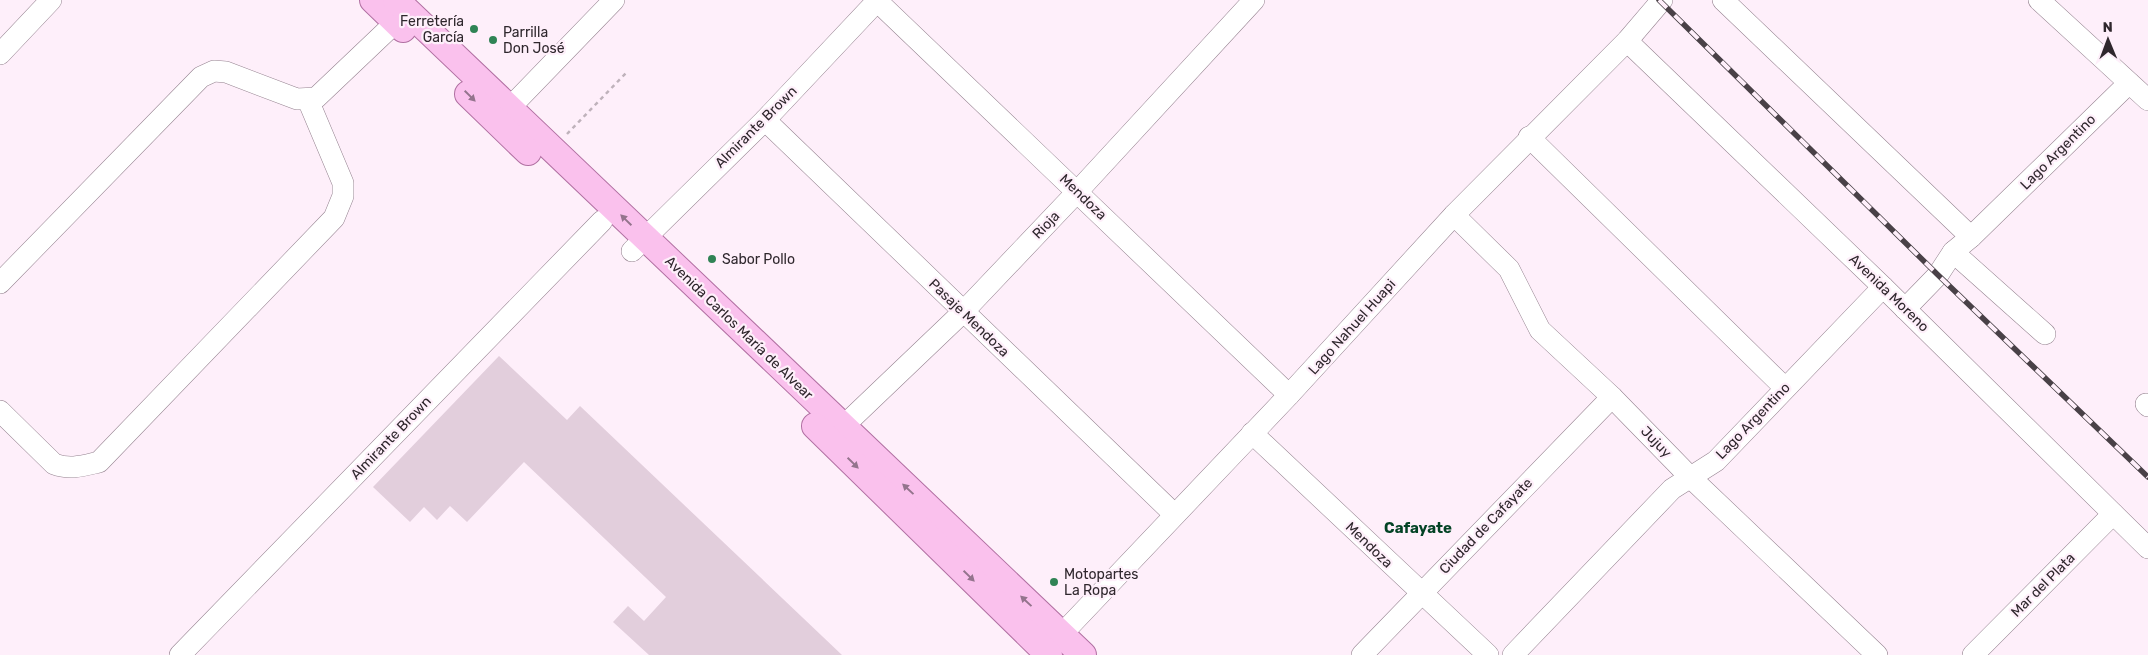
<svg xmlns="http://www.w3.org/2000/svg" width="2148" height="655" viewBox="0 0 2148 655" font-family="Rubik,sans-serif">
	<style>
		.building { fill: #e2cedc }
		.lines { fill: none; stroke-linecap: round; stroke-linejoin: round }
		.minor-casing { stroke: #958390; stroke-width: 22 }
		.major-casing { stroke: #b170a2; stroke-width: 28 }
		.path { stroke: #bfb2bb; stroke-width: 2.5; stroke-dasharray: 4 4; stroke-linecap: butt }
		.minor { stroke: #fff; stroke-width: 21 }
		.major { stroke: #fac1ed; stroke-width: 26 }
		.rail-casing { stroke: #494147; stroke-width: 5.5 }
		.rail { stroke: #feeffa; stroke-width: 4; stroke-dasharray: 11; stroke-linecap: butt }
		.oneway { fill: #94748d }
		.poi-dot { fill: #308355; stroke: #feeffa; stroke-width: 2 }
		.labels { text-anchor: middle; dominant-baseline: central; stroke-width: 4.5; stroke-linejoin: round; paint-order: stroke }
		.poi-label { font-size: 14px; fill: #2f272d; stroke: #feeffa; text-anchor: start }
		.street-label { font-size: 14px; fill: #2f272d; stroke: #feeffa }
		.neighbourhood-label { font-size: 15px; font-weight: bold; fill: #034325; stroke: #feeffa }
	</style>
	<rect width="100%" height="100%" fill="#feeffa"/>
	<!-- building -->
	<path class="building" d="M499,356L567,420L580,406L842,655H649L613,622L628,606L644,621L666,597L524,462L467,522L450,506L437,520L424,507L410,522L373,487Z"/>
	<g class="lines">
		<!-- minor casing -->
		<g class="minor-casing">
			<g id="minor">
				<path d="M876,0L1289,395"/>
				<path d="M1723,0L1971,237"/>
				<path d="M2039,0L2148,100"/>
				<path d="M1627,41L1883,287L2148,548"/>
				<path d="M0,54L51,0"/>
				<path d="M498,120L614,0"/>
				<path d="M765,120L1174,514"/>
				<path d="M1529,137L1785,388"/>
				<path d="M1454,215L1509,269L1540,330L1612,397L1690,477L1877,655"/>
				<path d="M632,251L765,120L878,0"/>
				<path d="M1953,252L2045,334"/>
				<path d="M0,283L201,77L214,71L226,72L297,99L316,98L396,22"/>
				<path d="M1905,309L1938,275L1953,252L1971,237L2129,83"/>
				<path d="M2146,404L2148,406"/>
				<path d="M0,411L54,464C70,470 82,466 99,462L334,218L343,196V183L308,100"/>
				<path d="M1252,433L1488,655"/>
				<path d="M831,438L963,312L1077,192L1254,0"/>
				<path d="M1061,635L1289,395L1454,215L1627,41L1662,0"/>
				<path d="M180,655L602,221"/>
				<path d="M1362,655L1612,397"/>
				<path d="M1513,655L1672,489L1716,461L1883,287"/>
				<path d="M1973,655L2113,514"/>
			</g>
		</g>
		<!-- major casing -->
		<g class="major-casing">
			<g id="major">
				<path d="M373,0L403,29"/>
				<path d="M396,0L1083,655"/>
				<path d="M468,94L528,152"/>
				<path d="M815,426L1049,655"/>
			</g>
		</g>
		<!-- path -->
		<path class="path" d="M567,134L626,73"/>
		<!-- minor -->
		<use href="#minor" class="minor"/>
		<!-- major -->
		<use href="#major" class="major"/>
		<!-- rail casing -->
		<g class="rail-casing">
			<path id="rail" d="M1659,0L1938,275L2148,477"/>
		</g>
		<!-- rail -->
		<use href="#rail" class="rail"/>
	</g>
	<!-- one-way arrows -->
	<defs><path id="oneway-solid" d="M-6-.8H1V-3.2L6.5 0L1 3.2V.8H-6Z" transform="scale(1.25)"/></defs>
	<g class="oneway">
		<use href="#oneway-solid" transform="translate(470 96) rotate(45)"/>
		<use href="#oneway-solid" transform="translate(626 220) rotate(-136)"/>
		<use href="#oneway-solid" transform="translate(853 463) rotate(44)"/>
		<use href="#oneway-solid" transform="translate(908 489) rotate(-137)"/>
		<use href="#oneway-solid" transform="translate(969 576) rotate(44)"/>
		<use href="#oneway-solid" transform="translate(1026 601) rotate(-137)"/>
	</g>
	<!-- markers -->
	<g class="poi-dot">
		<circle cx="474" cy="29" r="5"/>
		<circle cx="493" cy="40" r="5"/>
		<circle cx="712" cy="259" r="5"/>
		<circle cx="1054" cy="582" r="5"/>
	</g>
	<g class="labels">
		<!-- poi labels -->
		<g class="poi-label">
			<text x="464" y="21" text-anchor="end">Ferretería<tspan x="464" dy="16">García</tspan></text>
			<text x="503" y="32">Parrilla<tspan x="503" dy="16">Don José</tspan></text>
			<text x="722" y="259">Sabor Pollo</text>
			<text x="1064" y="574">Motopartes<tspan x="1064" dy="16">La Ropa</tspan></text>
		</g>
		<!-- street labels -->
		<g class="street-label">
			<text transform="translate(756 127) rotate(-45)">Almirante Brown</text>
			<text transform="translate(2058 152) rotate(-45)">Lago Argentino</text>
			<text transform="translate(1083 197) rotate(44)">Mendoza</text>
			<text transform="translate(1046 225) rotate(-46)">Rioja</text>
			<text transform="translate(1889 293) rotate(44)">Avenida Moreno</text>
			<text transform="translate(969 318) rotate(44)">Pasaje Mendoza</text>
			<text transform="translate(1352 327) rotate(-48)">Lago Nahuel Huapi</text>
			<text transform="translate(739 328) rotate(44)">Avenida Carlos María de Alvear</text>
			<text transform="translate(1753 421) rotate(-46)">Lago Argentino</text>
			<text transform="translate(391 438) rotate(-46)">Almirante Brown</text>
			<text transform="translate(1656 442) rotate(46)">Jujuy</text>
			<text transform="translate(1486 526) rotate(-46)">Ciudad de Cafayate</text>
			<text transform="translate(1369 545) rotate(44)">Mendoza</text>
			<text transform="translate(2043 585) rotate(-45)">Mar del Plata</text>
		</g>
		<!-- neighbourhood labels -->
		<g class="neighbourhood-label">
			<text x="1418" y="528">Cafayate</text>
		</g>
	</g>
	<!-- north arrow -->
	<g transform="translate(2108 40) rotate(359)" stroke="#feeffa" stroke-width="4" paint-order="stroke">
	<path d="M0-4L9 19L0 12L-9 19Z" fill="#2f272d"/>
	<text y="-8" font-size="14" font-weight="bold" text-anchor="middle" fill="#2f272d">N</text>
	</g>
</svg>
